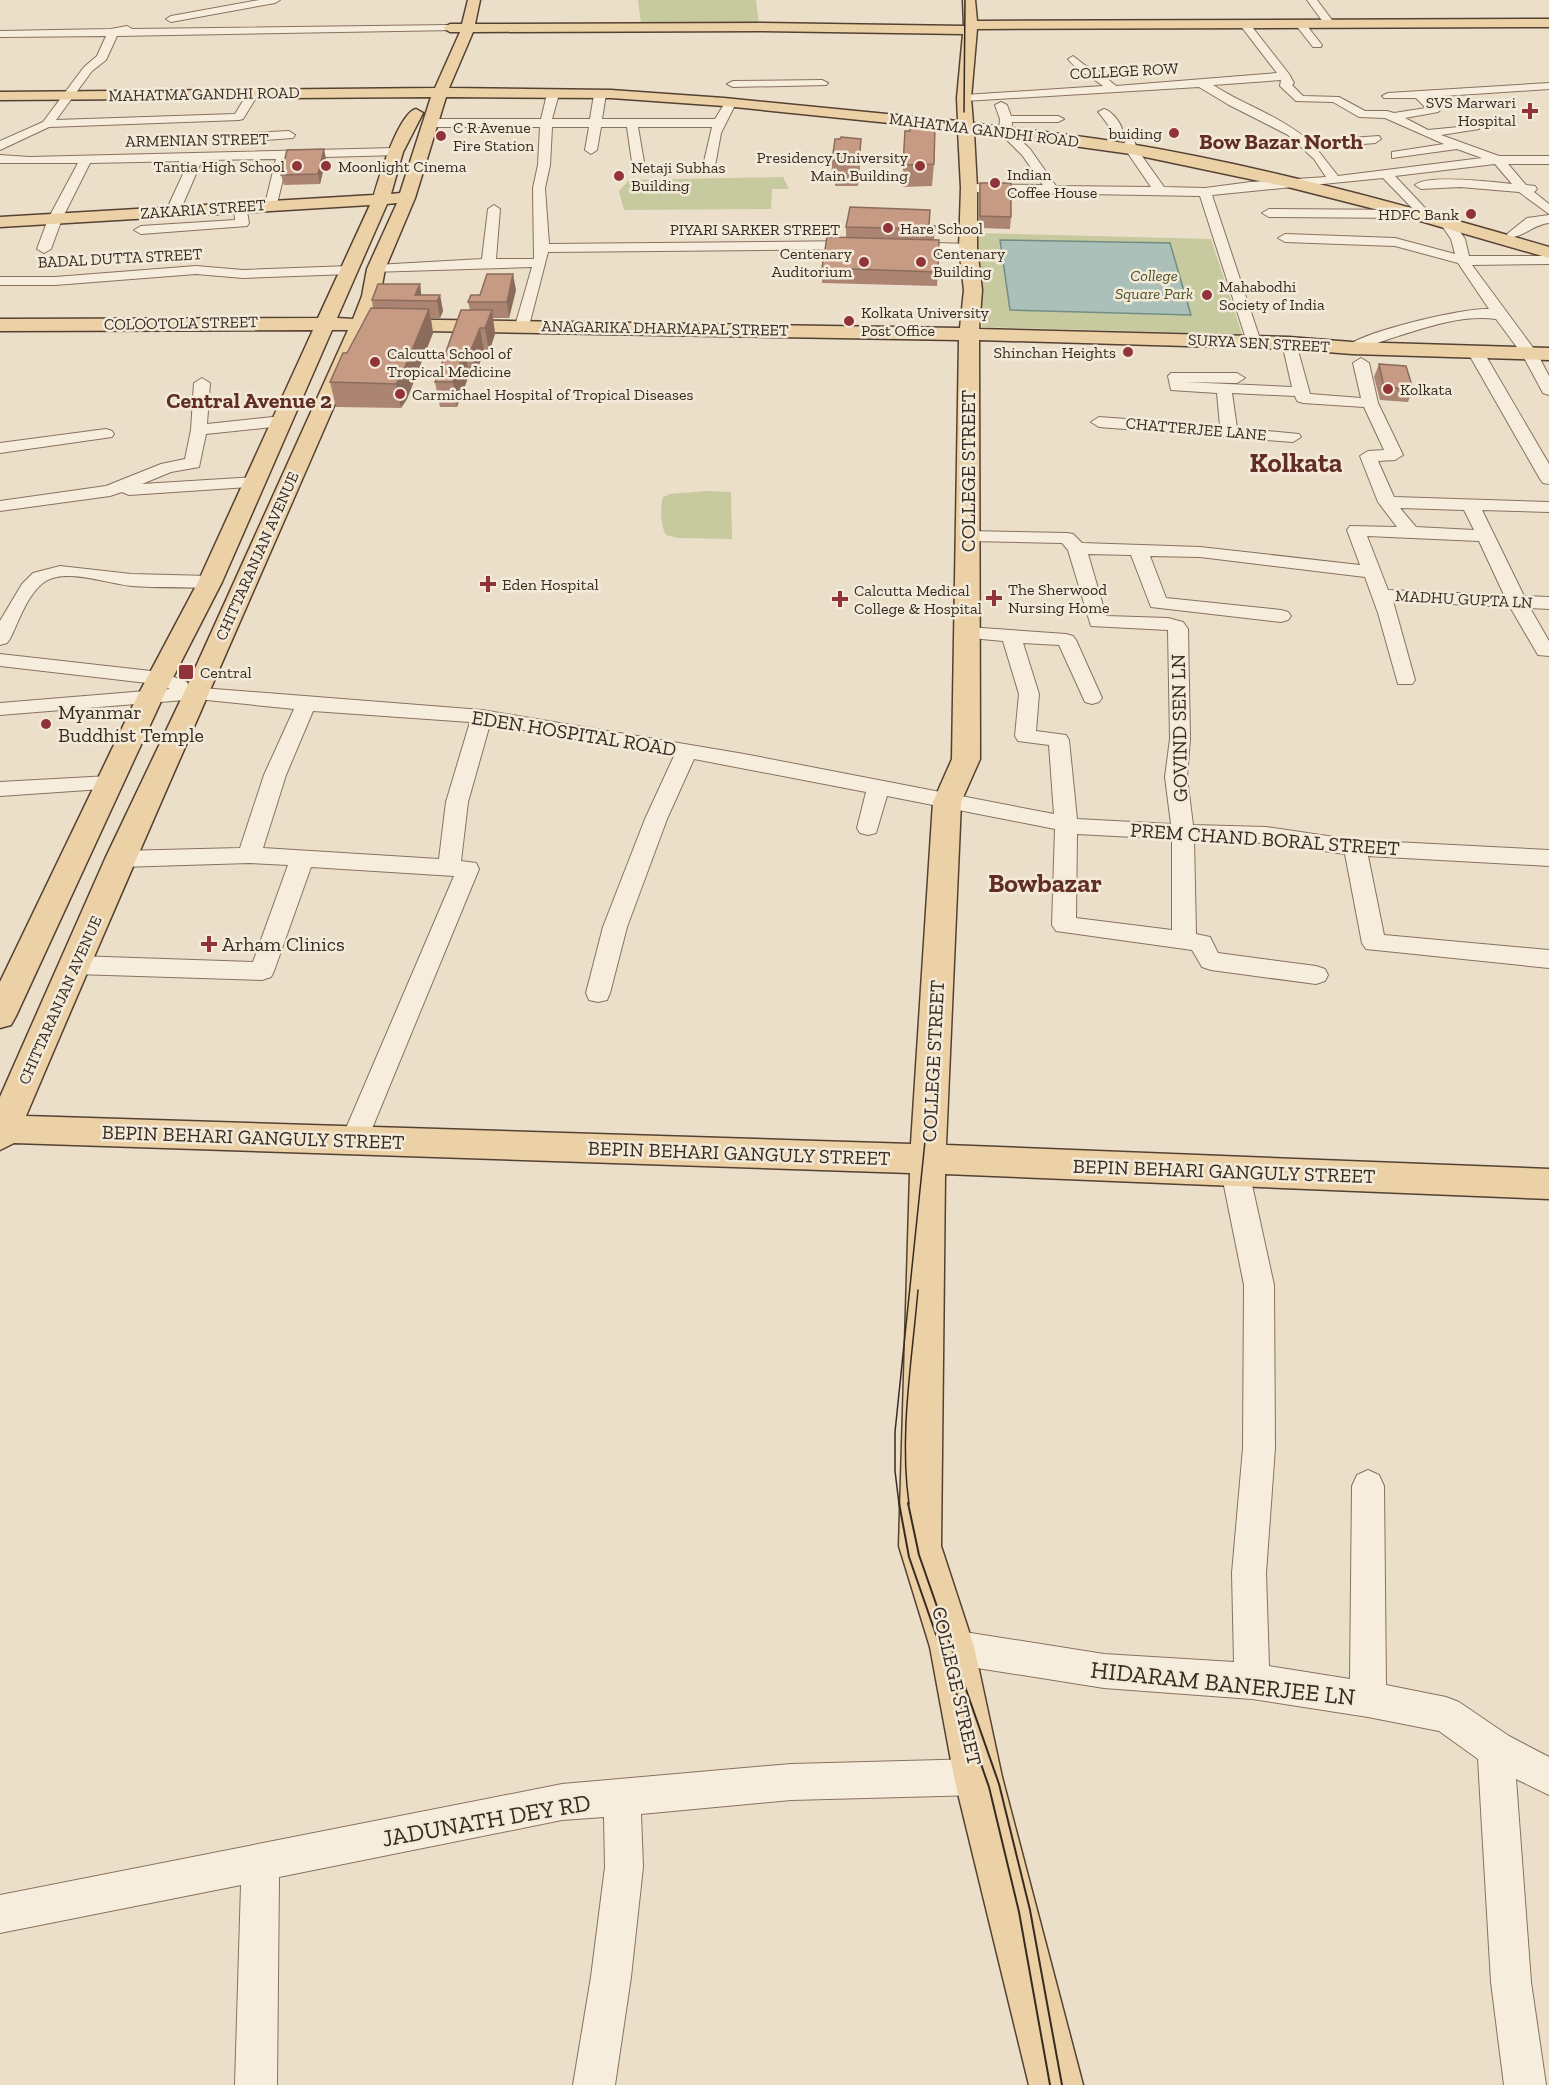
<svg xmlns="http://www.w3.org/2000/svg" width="1549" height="2085" viewBox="0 0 1549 2085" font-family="'Zilla Slab',serif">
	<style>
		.green { fill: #c7c99e }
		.water { fill: #aac0b8; stroke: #718e85; stroke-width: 1.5 }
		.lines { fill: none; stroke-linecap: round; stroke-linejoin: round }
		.minor-casing { stroke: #87725f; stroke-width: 2 }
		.major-casing { stroke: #554133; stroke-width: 3 }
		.minor { fill: #f7eddc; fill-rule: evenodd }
		.major { fill: #ebd1a5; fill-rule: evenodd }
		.tram-far1 { stroke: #382b22; stroke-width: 1.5 }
		.tram { stroke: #382b22; stroke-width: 2 }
		.wall { fill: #ab8571 }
		.shaded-wall { fill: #8b6c5c }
		.building { fill: #c79b83; stroke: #8b6c5c; stroke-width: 1.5 }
		.poi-dot { fill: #91343a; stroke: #f3ead9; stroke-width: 2 }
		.labels { text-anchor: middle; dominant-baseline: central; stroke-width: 5; stroke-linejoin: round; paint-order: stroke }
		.far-street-label { font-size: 16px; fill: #382b22; stroke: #f3ead9 }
		.far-poi-label { font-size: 16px; fill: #382b22; stroke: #f3ead9; text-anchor: start }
		.far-park-label { font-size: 16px; font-style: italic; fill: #4b532a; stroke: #f3ead9 }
		.street-label { font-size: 20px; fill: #382b22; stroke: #f3ead9 }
		.poi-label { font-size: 20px; fill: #382b22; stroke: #f3ead9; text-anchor: start }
		.far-district-label { font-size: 22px; font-weight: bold; fill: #622e24; stroke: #f3ead9 }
		.near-street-label { font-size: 24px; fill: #382b22; stroke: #f3ead9 }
		.district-label { font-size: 26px; font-weight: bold; fill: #622e24; stroke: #f3ead9 }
		.far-town-label { font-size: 27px; font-weight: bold; fill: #622e24; stroke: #f3ead9 }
	</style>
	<rect width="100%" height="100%" fill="#ecdfca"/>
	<!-- green -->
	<g class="green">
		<path d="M638,0H756L759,24H641Z"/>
		<path d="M783,177L789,189H772L771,209L624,210L619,191L629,180Z"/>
		<path d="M977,233L1211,239L1242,334L982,327Z"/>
		<path d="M707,491L731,492L732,539L678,538L666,535C660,524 660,509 663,497L670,494Z"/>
	</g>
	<!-- water -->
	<path class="water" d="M1000,240L1170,243L1191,315L1010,310Z"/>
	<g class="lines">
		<!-- minor casing -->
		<g class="minor-casing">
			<g id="minor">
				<path d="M259,0H280L275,3L171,22L166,19L171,16Z"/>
				<path d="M1307,0H1317L1335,24L1334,26H1326Z"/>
				<path d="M1245,22L1249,23L1289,74L1294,83L1292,85L1303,96L1339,97L1365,111H1387L1394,113L1426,108L1416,98H1384L1382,96L1388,93L1549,83V89L1428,97L1440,110L1438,112L1405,118L1428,130L1479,125V129L1441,135L1499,156H1549V164H1508L1526,185L1535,186L1537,189L1534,192L1549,204V214L1519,192L1460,187L1421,189L1415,185C1427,174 1493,182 1512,184L1495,164L1395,176L1426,209L1422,213L1421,217L1416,218L1269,217L1262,213L1269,209L1414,210L1383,178L1212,195L1261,342L1254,346L1247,342L1200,196L969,192L963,188L969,184L1043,185L1022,155L999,132L1000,119L995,105L1001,102L1007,105L1011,116H1058L1064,119L1058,122H1012L1011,131L1030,149L1056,186L1151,187L1125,149L1124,143L1130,139L1134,140L1137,149L1164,187L1205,188L1251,182L1326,177L1314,159L1288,135L1229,105L1199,87L964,101L958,98L964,95L1103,86C1091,76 1077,71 1068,59L1073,56L1086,66L1097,70L1116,86L1277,73L1240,25ZM1281,80L1280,86L1296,101L1333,102L1359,117L1385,118L1444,144L1392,152V158L1457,149L1482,158L1338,176L1316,148L1375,143L1381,139L1379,136L1309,141C1282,117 1244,105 1213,85Z"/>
				<path d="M1296,22H1304L1322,45L1321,47H1313L1295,24Z"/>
				<path d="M450,25L454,26V30L117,36L106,60L92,71L56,120L235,114L249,91L253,90L259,93L243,119L239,120L49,127L0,150V141L43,122L84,67L97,56L106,36L0,37V31L111,29L127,26L132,29Z"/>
				<path d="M822,80L828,83L826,85L733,87L727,84L733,81Z"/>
				<path d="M553,91L559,94L552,119H590L594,94L600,91L606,94L602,119H715L726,101H734L736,103L721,133L715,166L709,170L703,166L712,127H638L644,162L638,166L632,162L627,127H601L597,150L591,154L585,150L589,127H552L550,165L545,188L549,244L860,241L867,245L860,249L548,252L529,326L522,330L515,326L532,267L371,272L369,269L376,265L482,259L488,209L494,205L500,209L496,259H534L533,188L538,165L540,127H429L423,123L429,119H541L547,94Z"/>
				<path d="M1104,109C1112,111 1124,126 1122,133H1114L1100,114L1098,112Z"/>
				<path d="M289,131L295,135L293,138L249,141L243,137L249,133Z"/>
				<path d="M395,148L401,152L399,155L288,158L277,204L271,208L265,204L276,159L202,160L180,211L173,215L166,211L189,161L90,163L62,219L51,249L44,253L37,249L48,219L78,163H0V155L29,157Z"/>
				<path d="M240,202L246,206L249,223L247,226L141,234L134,230L141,226L235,220L234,206Z"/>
				<path d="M1549,215V223C1532,225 1521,239 1509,237L1507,234L1527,218Z"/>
				<path d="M1447,219L1452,220L1465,239L1469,256H1549V264L1472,265L1537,353L1549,376V395L1543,393L1522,354L1496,319C1459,314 1418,330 1383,341C1372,344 1359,354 1348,351L1345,348C1359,332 1467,307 1489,309L1458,263L1395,246L1285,242L1278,238L1285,234L1395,238L1455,254L1451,239L1440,223Z"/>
				<path d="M906,242L968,244L975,248L968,252L901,249L899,246L901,243Z"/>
				<path d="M196,266L243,270L350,266L357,270L350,274L243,278L196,274L55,285H0V277H55Z"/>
				<path d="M1289,339L1296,343L1310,394L1361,398L1353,363L1361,358L1369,363L1378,403L1403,455L1395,460L1378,461L1394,497L1549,502V512L1482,510L1524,596L1549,597V609L1530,608L1549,641V656L1538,655L1510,607L1393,601L1415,680L1412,684H1398L1378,613L1365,577L1200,557L1150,556L1166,598L1281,610L1288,612L1291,616L1288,620L1281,622L1151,607L1131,555L1088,554L1106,616L1168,618L1183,622L1188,629L1190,739L1187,777L1193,825L1266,827L1355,840L1549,850V866L1368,856L1384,935L1549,950V968L1366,949L1362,943L1345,854L1266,843L1194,840L1196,934L1210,937L1218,953L1316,966L1325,969L1328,975L1325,981L1316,984L1211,970L1202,967L1192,950L1056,931L1052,925L1055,829L887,796L876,833L868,835L860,833L857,828L866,792L694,759L667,819L627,927L610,993L607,1000L598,1002L589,1000L586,993L603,927L645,819L674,756L490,724L468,802L461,861L476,863L479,869L364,1148L354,1151L344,1148L341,1140L454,876L311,867L274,971L271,977L262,980L76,974L67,971L64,965L67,959L76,956L253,962L288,865L249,863L120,867L112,864L109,859L112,854L120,851L240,848L264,775L294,709L197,699L0,715V703L170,689L156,684L0,666V654L160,672L187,682L189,687L482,710L744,754L1054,814L1049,745L1018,741L1015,736L1019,694L1003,641L960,637L957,633L960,629L967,627L1066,634L1073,636L1076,640L1102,698L1099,702L1092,704L1085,702L1059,645L1023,643L1039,694L1036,731L1066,735L1069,740L1077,819L1171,824L1165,777L1170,739L1168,630L1091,626L1068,550L1062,543L967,541L961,540L958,536L961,532L967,531L1067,533L1073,534L1082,543L1200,547L1360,565L1347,530L1350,526L1397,527L1378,502L1360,456L1368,451L1384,450L1364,407L1303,403L1297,401L1295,396L1232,393L1237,428L1299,434L1301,437L1293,442L1099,427L1091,422L1099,417L1220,426L1217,393L1171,390L1168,376L1171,373H1237L1245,378L1237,383L1184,382L1292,387L1282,343ZM1400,508L1464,510L1474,530L1416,527ZM1367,536L1479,541L1504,595L1388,590ZM313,711L470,722L446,802L439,859L263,848L286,775ZM1077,834L1172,839V930L1076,918Z"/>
				<path d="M1475,346L1483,351L1549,464V484L1543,483L1540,479L1467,351Z"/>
				<path d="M202,378L210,383L207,424L282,416L290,421L282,426L206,434L199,467L171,472L142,484L256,477L262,478L265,482L262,486L129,495L122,492L110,496L0,511V501L106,486L161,464L185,459L191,430L194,383Z"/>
				<path d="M106,429L112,431L114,434L112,437L0,453V443Z"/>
				<path d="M60,566L131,574L210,576L217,578L219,582L217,586L210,588C184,587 158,588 132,586C109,584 67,568 46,581C28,592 19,621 10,639L7,643L0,645V621L22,584L33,573Z"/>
				<path d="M109,776L117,778L120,783L117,788L0,796V782Z"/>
				<path d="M1235,1160L1245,1163L1249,1171L1274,1285L1275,1448L1266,1573L1269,1666L1350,1679L1352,1486L1357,1475L1368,1470L1379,1475L1384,1486L1386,1685L1446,1697L1459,1702L1509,1736L1549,1757V1795L1516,1779L1531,1982L1546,2085H1504L1491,1982L1478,1759L1439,1731L1368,1717L1252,1699L1104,1688L952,1664L940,1659L935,1647L940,1635L952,1630L1104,1654L1234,1662L1232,1573L1243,1448L1244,1285L1221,1171L1225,1163Z"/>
				<path d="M978,1759L991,1764L996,1777L991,1790L978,1795L791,1800L641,1814L643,1867L631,1977L615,2085H573L591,1977L605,1867L604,1817L562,1820L279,1877L277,2085H235L241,1885L0,1933V1895L562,1784L791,1764Z"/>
			</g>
		</g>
		<!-- major casing -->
		<g class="major-casing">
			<path id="major" d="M468,0H480L475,24L760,23L964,26L963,0H975L977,21L1549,19V27L977,29L971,98L973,123C1025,130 1078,135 1130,144C1272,168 1411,207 1549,247V258L1410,218L1288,187L1131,154L974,132L977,188V248L982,290L979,329L1289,337L1352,342L1549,348V360L1352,354L1289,349L979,340L980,759L961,802L946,1145L1549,1169V1199L945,1174L941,1546L974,1647L1002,1777L1083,2085H1029L954,1777L930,1647L899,1546L910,1173L14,1143L0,1150V1097L105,859L184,693L348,330H332L222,582L163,697L16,1016L11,1025L0,1028V982L137,697L198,582L313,330L0,331V319L318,318L370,205L0,227V217L374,195C379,177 399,113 416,109L423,113L403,152L391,194L400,193L431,97L0,100V92L435,88L460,32H450L443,28L450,24H462ZM760,31L963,34L957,98L958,121L724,98L611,90L449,88L473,32ZM446,97L611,98L724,106L958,130L961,188L959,248L964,290L960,328L372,319L380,296L385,269L415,198ZM397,203L367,269L362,296L353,319L337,318L387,204ZM367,330L959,340L952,759L933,802L911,1144L26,1116C137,853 254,592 367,330Z"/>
		</g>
		<!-- minor -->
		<use href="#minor" class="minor"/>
		<!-- major -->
		<use href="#major" class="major"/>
		<!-- tram-far1 -->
		<g class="tram-far1">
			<path d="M964,112L965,0"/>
			<path d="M965,123V126"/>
			<path d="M899,1504L895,1471V1432L928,1112"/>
			<path d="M909,1504C899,1434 912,1361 918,1290"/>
		</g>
		<!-- tram -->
		<g class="tram">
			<path d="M899,1503L909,1557L989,1787L1019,1912L1050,2085"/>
			<path d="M908,1503L919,1555L999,1784L1030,1910L1062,2085"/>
		</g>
	</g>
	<!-- wall -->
	<g class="wall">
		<path d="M905,131L934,164L932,186L902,187Z"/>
		<path d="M326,159L320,184L284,185L281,175Z"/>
		<path d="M832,161H860L858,186H835V183H831Z"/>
		<path d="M980,183L1011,217L1010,229L979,228V194Z"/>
		<path d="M935,226L934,240L938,272L937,286L822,283V268L846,237V227Z"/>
		<path d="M420,284L421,295H440L443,311L440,318H431L433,333L407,399L401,408L336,407L330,382L373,308L372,300Z"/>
		<path d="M516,290L509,318H493L495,334L489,352H484L475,375H469L457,407H440L435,382L470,310L468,302L480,295Z"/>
		<path d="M1379,364L1413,389L1408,402L1380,400L1374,377Z"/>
	</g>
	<!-- shaded-wall -->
	<g class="shaded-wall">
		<path d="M861,139L860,161L858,186L859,164Z"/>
		<path d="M324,149L326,159L320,184L318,174Z"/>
		<path d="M513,274L516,290L509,318L507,302Z"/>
		<path d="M420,284L422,300L415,295Z"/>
		<path d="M440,295L443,311L440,318L437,301Z"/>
		<path d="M429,309L433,333L407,399L401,408L396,384Z"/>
		<path d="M492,310L495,334L489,352L485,328Z"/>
		<path d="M480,328L484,352L475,375L471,350Z"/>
		<path d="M465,350L469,375L457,407L453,382Z"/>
	</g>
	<!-- building -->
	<g class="building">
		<path d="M910,121L931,122V124H935L934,164L903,165L905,131H910Z"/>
		<path d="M841,137L861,139L859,164L836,163V161H832L835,139H840Z"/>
		<path d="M324,149L318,174L281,175L287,150Z"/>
		<path d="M980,183H1011V217L980,216Z"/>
		<path d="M850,207L930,210L929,226H935V229L846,227Z"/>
		<path d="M827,237L939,240L938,272L822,268Z"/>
		<path d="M487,274H513L507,302H468L471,295H480Z"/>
		<path d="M378,284H420L415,295H440L437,301L372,300Z"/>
		<path d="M371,308L429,309L402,374L396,384L330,382L343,353H347Z"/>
		<path d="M461,310H492L485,328H480L471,350H465L453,382H435Z"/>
		<path d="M1379,364L1406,366L1413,389L1384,387Z"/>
	</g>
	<!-- markers -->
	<g class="poi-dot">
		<path d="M1527 102h6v6h6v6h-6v6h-6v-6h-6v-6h6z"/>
		<circle cx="1174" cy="133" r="6"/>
		<circle cx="441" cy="136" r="6"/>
		<circle cx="297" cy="166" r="6"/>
		<circle cx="326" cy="166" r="6"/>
		<circle cx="920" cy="166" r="6"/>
		<circle cx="619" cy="176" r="6"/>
		<circle cx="995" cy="183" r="6"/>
		<circle cx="1471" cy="214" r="6"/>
		<circle cx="888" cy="228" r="6"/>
		<circle cx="864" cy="262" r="6"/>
		<circle cx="921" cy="262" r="6"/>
		<circle cx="1207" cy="295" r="6"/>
		<circle cx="849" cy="321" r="6"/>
		<circle cx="1128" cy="352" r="6"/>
		<circle cx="375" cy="362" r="6"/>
		<circle cx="1388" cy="389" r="6"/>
		<circle cx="400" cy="394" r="6"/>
		<path d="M485 575h6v6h6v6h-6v6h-6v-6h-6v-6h6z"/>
		<path d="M991 589h6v6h6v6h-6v6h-6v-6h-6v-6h6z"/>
		<path d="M837 590h6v6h6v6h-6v6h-6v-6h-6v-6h6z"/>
		<rect x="178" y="664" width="16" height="16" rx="3"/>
		<circle cx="46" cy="724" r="6"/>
		<path d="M206 935h6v6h6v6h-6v6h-6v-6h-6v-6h6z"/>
	</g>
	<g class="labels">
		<!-- far-street labels -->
		<g class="far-street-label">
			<text transform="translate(1124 71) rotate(-3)">COLLEGE ROW</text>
			<text transform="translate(204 94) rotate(-1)">MAHATMA GANDHI ROAD</text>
			<text transform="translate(984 130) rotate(7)">MAHATMA GANDHI ROAD</text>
			<text transform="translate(197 140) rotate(-1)">ARMENIAN STREET</text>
			<text transform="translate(203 209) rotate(-4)">ZAKARIA STREET</text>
			<text x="755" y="229">PIYARI SARKER STREET</text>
			<text transform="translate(120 258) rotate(-3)">BADAL DUTTA STREET</text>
			<text transform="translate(181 323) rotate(-1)">COLOOTOLA STREET</text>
			<text transform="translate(665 328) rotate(1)">ANAGARIKA DHARMAPAL STREET</text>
			<text transform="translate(1259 343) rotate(3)">SURYA SEN STREET</text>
			<text transform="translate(1196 429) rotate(5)">CHATTERJEE LANE</text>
			<text transform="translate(257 556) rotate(-66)">CHITTARANJAN AVENUE</text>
			<text transform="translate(1464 599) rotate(3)">MADHU GUPTA LN</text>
			<text transform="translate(60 1000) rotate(-66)">CHITTARANJAN AVENUE</text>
		</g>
		<!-- far-poi labels -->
		<g class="far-poi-label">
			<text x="1516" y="102" text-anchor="end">SVS Marwari<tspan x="1516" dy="18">Hospital</tspan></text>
			<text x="453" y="127">C R Avenue<tspan x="453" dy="18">Fire Station</tspan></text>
			<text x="1162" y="133" text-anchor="end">buiding</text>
			<text x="908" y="157" text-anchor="end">Presidency University<tspan x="908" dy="18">Main Building</tspan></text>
			<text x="285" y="166" text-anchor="end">Tantia High School</text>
			<text x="338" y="166">Moonlight Cinema</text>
			<text x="631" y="167">Netaji Subhas<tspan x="631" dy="18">Building</tspan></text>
			<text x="1007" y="174">Indian<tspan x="1007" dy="18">Coffee House</tspan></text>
			<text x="1459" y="214" text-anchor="end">HDFC Bank</text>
			<text x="900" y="228">Hare School</text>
			<text x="852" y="253" text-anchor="end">Centenary<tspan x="852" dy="18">Auditorium</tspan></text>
			<text x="933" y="253">Centenary<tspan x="933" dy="18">Building</tspan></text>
			<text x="1219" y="286">Mahabodhi<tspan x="1219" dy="18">Society of India</tspan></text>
			<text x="861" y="312">Kolkata University<tspan x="861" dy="18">Post Office</tspan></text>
			<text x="1116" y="352" text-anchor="end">Shinchan Heights</text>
			<text x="387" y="353">Calcutta School of<tspan x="387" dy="18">Tropical Medicine</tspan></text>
			<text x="1400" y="389">Kolkata</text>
			<text x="412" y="394">Carmichael Hospital of Tropical Diseases</text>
			<text x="502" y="584">Eden Hospital</text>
			<text x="1008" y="589">The Sherwood<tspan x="1008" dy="18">Nursing Home</tspan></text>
			<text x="854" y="590">Calcutta Medical<tspan x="854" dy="18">College &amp; Hospital</tspan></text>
			<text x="200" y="672">Central</text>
		</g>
		<!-- far-park labels -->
		<g class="far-park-label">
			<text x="1154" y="275">College<tspan x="1154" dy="18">Square Park</tspan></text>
		</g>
		<!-- street labels -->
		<g class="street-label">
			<text transform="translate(968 471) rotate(-90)">COLLEGE STREET</text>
			<text transform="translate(1179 728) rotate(-91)">GOVIND SEN LN</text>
			<text transform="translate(574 733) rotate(9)">EDEN HOSPITAL ROAD</text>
			<text transform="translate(1265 839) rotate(4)">PREM CHAND BORAL STREET</text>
			<text transform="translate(933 1061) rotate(-87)">COLLEGE STREET</text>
			<text transform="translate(253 1137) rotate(2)">BEPIN BEHARI GANGULY STREET</text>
			<text transform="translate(739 1153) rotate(2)">BEPIN BEHARI GANGULY STREET</text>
			<text transform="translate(1224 1171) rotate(2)">BEPIN BEHARI GANGULY STREET</text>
			<text transform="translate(957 1686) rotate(77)">COLLEGE STREET</text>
		</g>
		<!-- poi labels -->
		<g class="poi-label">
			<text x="58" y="712">Myanmar<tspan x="58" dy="23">Buddhist Temple</tspan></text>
			<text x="222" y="944">Arham Clinics</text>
		</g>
		<!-- far-district labels -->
		<g class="far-district-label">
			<text x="1281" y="141">Bow Bazar North</text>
			<text x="249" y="400">Central Avenue 2</text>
		</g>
		<!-- near-street labels -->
		<g class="near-street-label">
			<text transform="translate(1223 1683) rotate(6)">HIDARAM BANERJEE LN</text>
			<text transform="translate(486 1820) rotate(-10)">JADUNATH DEY RD</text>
		</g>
		<!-- district labels -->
		<g class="district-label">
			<text x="1045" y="883">Bowbazar</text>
		</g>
		<!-- far-town labels -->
		<g class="far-town-label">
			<text x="1296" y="463">Kolkata</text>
		</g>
	</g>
</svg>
